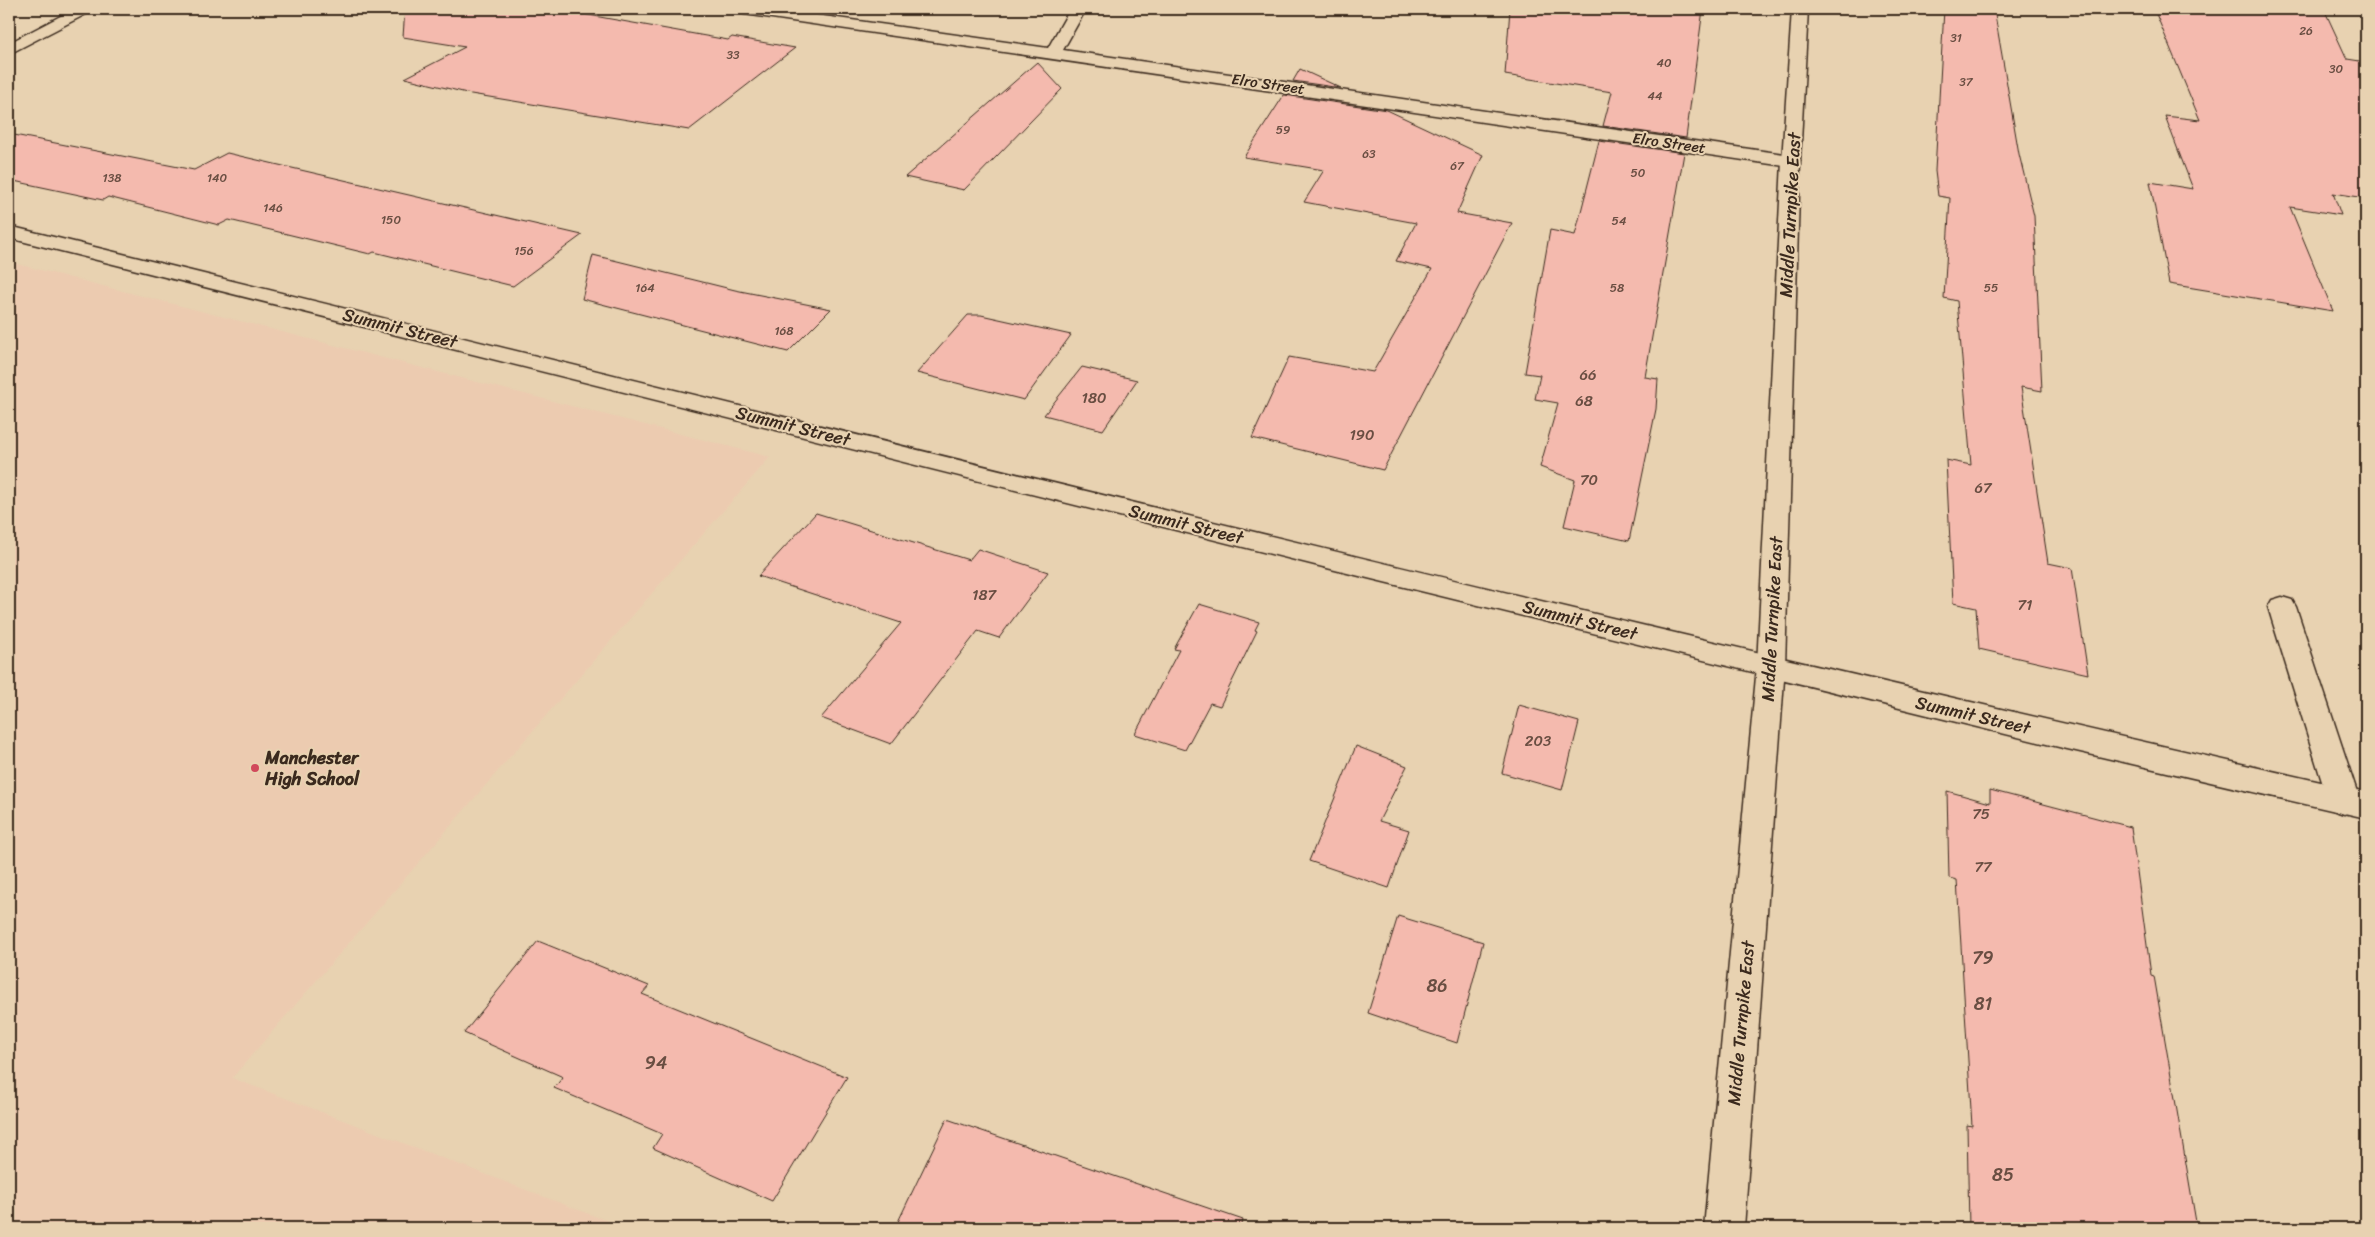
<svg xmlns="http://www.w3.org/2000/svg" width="2375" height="1237" viewBox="0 0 2375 1237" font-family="Sriracha,sans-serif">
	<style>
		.built { fill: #eccbb0 }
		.building { fill: #f4baae; stroke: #3b2a1e }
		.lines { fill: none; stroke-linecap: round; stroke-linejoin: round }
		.service-casing { stroke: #3b2a1e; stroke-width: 3 }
		.minor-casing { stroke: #3b2a1e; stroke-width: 3 }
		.tertiary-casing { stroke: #3b2a1e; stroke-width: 3 }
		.secondary-casing { stroke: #3b2a1e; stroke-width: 3 }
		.service { fill: #e8d2b1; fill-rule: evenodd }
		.minor { fill: #e8d2b1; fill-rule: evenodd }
		.tertiary { fill: #e8d2b1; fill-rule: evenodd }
		.secondary { fill: #e8d2b1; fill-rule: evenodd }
		.poi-dot { fill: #d1495b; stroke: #e8d2b1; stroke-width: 2 }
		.labels { text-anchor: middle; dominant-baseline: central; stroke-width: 4; stroke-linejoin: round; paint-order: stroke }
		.far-number-label { font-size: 12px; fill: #694e42 }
		.far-street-label { font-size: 15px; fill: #3b2a1e; stroke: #e8d2b1 }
		.number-label { font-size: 15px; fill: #694e42 }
		.street-label { font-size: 18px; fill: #3b2a1e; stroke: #e8d2b1 }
		.poi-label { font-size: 18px; font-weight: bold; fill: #3b2a1e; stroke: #e8d2b1; text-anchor: start }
		.near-number-label { font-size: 18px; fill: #694e42 }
	</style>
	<rect width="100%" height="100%" fill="#e8d2b1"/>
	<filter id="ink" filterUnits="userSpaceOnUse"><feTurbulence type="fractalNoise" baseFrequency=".02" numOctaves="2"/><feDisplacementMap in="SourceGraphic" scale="10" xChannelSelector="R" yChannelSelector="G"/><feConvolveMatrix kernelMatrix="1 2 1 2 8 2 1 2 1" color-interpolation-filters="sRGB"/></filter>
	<g filter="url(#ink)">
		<!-- built -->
		<path class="built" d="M9,262L770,457L232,1078L626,1228H9Z"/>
		<!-- building -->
		<g class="building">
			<path d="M405,9H555L728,40L732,37L795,48L689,130L471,94L405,78L465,47L403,37Z"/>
			<path d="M1510,9H1703L1686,138L1603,126L1612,92L1505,75Z"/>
			<path d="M1944,9H1994L2019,154L2034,216L2042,391L2021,387L2048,563L2072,568L2088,674L1979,649L1976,608L1953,603L1946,460L1971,465L1957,301L1944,298L1950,198L1938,196L1935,171Z"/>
			<path d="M2154,9H2324L2347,59L2366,62V198L2333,193L2341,215L2290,207L2333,311L2169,284L2150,182L2193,189L2165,116L2200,120Z"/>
			<path d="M1037,62L1062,89L964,190L905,177Z"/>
			<path d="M1300,69L1341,88L1293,81Z"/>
			<path d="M1284,95L1387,110L1483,155L1457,213L1512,223L1383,470L1252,438L1289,357L1373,372L1432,269L1396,261L1416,223L1304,202L1324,170L1244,157Z"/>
			<path d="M9,134L194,170L227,153L582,235L513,286L374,252L370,254L229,220L219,225L108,197L103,200L9,180Z"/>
			<path d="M1599,141L1684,153L1645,377L1658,379L1656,409L1629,541L1564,526L1575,480L1540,467L1558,403L1535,399L1540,375L1525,373L1550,230L1575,235Z"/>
			<path d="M593,255L735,290L831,309L788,352L582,299Z"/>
			<path d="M968,315H981L1071,335L1024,400L917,373Z"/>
			<path d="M1082,367L1137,380L1103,430L1044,415Z"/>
			<path d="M816,513L969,560L978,549L1048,572L999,638L978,631L891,744L821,718L901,623L758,576Z"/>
			<path d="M1199,604L1259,622L1255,630L1257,631L1220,706L1210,703L1185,750L1135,734L1179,650L1174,649Z"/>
			<path d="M1519,705L1579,722L1562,790L1502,773Z"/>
			<path d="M1356,746L1407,766L1379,821L1409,830L1389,888L1309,861Z"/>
			<path d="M1990,790L2131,827L2151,975L2154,976L2197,1228H1969L1967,1125L1972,1126L1957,880L1949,878L1947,791L1990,803Z"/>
			<path d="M1398,916L1483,942L1457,1043L1368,1013Z"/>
			<path d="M538,941L649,986L642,994L847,1077L772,1201L653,1148L662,1134L554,1088L563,1077L464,1033Z"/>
			<path d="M947,1119L1243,1220L1241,1228H895Z"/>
		</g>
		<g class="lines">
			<!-- service casing -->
			<g class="service-casing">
				<path id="service" d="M2282,597L2292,600L2296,607L2360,801L2355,810L2344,814L2333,810L2328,801L2268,607L2272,600Z"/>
			</g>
			<!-- minor casing -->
			<g class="minor-casing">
				<g id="minor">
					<path d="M74,9H93L90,12L9,54V43Z"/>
					<path d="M736,9H774L1048,48L1070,9H1086L1063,50L1791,155L1798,157L1800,161L1798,165L1791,167L744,14Z"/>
				</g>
			</g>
			<!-- tertiary casing -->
			<g class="tertiary-casing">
				<path id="tertiary" d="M9,226C794,419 1577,616 2366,792V818L2063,748L1339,571L9,238Z"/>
			</g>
			<!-- secondary casing -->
			<g class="secondary-casing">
				<path id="secondary" d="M1792,9H1808L1800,161L1785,666L1744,1228H1704L1757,666L1782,161Z"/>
			</g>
			<!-- service -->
			<use href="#service" class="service"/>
			<!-- minor -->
			<use href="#minor" class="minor"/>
			<!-- tertiary -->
			<use href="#tertiary" class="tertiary"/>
			<!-- secondary -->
			<use href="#secondary" class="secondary"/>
		</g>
	</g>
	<!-- markers -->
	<circle class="poi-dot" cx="255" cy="768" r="5"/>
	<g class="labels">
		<!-- far-number labels -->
		<g class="far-number-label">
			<text x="2306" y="31">26</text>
			<text x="1956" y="38">31</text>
			<text x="733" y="55">33</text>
			<text x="1664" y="63">40</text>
			<text x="2336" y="69">30</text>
			<text x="1966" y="82">37</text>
			<text x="1655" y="96">44</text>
			<text x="1283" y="130">59</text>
			<text x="1369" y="154">63</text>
			<text x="1457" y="166">67</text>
			<text x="1638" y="173">50</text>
			<text x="112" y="178">138</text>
			<text x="217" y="178">140</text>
			<text x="273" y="208">146</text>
			<text x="391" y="220">150</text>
			<text x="1619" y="221">54</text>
			<text x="524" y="251">156</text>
			<text x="645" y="288">164</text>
			<text x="1617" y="288">58</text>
			<text x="1991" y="288">55</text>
			<text x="784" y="331">168</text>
		</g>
		<!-- far-street labels -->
		<g class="far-street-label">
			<text transform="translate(1268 84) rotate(8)">Elro Street</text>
			<text transform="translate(1669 143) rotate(8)">Elro Street</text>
		</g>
		<!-- number labels -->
		<g class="number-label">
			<text x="1588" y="375">66</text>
			<text x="1094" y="398">180</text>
			<text x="1584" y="401">68</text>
			<text x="1362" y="435">190</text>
			<text x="1589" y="480">70</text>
			<text x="1983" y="488">67</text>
			<text x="984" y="595">187</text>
			<text x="2025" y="605">71</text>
			<text x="1538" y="741">203</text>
			<text x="1981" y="814">75</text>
			<text x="1983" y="867">77</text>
		</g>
		<!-- street labels -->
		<g class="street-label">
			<text transform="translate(1790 215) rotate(-87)">Middle Turnpike East</text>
			<text transform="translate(400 328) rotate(14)">Summit Street</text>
			<text transform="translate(793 426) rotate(14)">Summit Street</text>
			<text transform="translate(1186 524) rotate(14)">Summit Street</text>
			<text transform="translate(1772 619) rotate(-87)">Middle Turnpike East</text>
			<text transform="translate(1580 620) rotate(14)">Summit Street</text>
			<text transform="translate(1973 715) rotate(13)">Summit Street</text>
			<text transform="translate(1741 1023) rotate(-85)">Middle Turnpike East</text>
		</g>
		<!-- poi labels -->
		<g class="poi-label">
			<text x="265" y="758">Manchester<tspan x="265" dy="21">High School</tspan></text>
		</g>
		<!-- near-number labels -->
		<g class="near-number-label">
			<text x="1983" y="958">79</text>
			<text x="1437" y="986">86</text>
			<text x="1983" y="1004">81</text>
			<text x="656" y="1063">94</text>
			<text x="2003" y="1175">85</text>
		</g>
	</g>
	<!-- margin -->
	<rect width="2375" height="1237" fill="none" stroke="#e8d2b1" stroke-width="30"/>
	<rect x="15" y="15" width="2345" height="1207" fill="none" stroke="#3b2a1e" stroke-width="2" filter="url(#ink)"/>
</svg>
